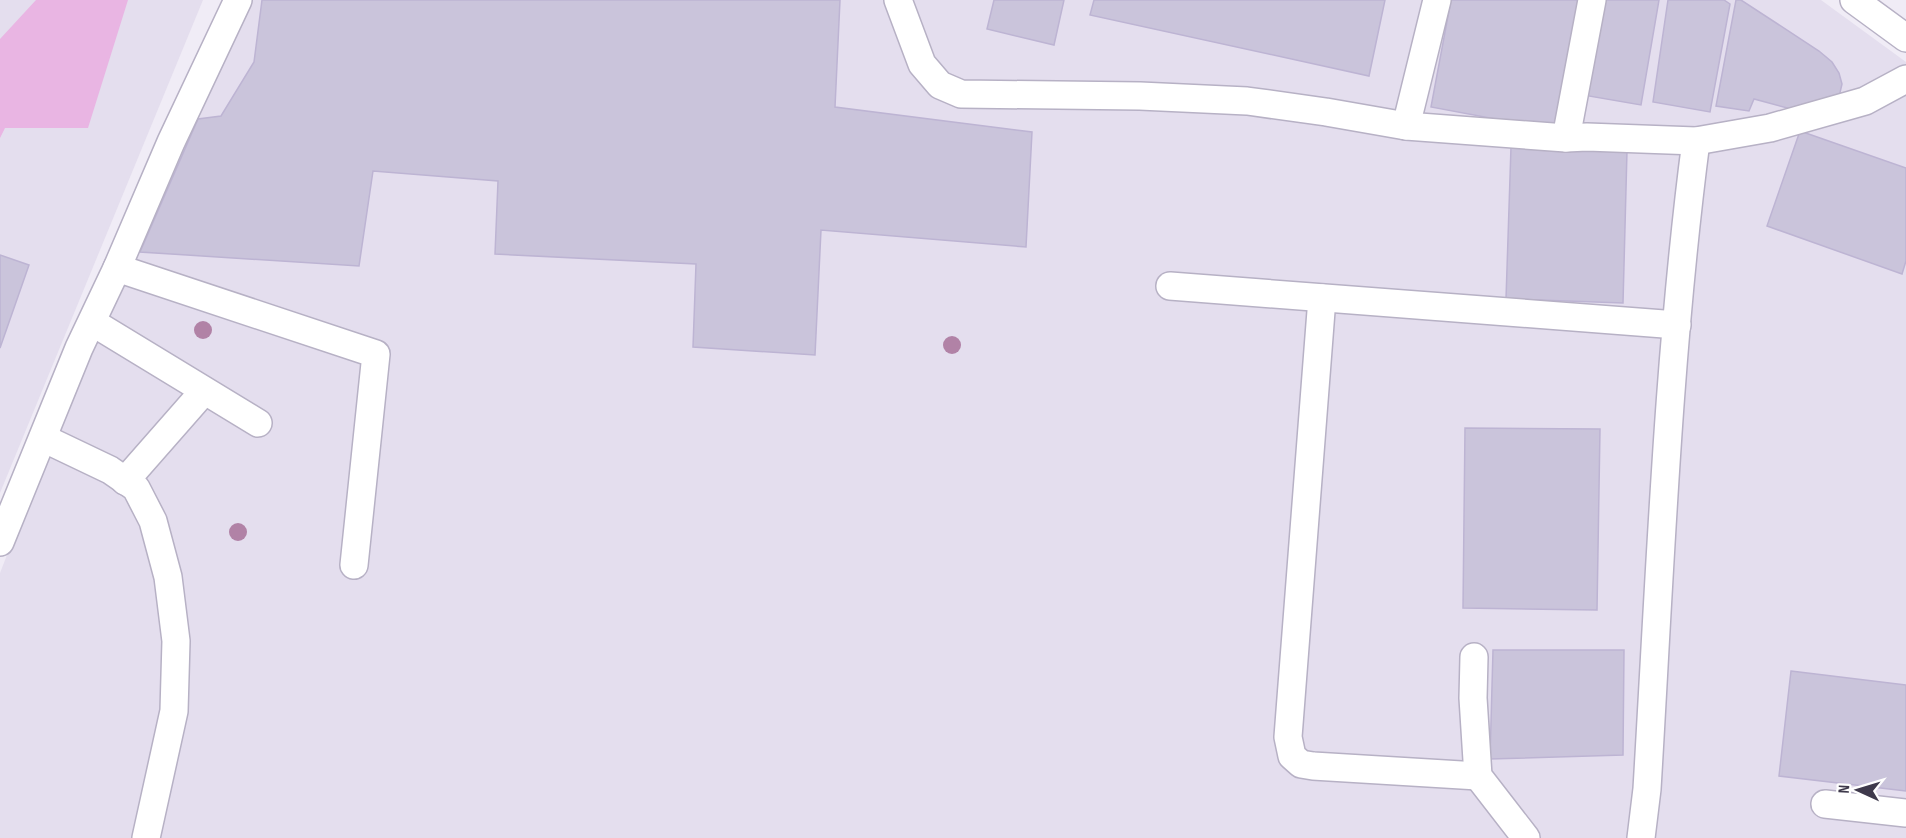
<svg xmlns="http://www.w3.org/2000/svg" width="1906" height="838" viewBox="0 0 1906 838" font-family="'Sofia Sans Condensed',sans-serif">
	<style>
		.residential { fill: #e4deee }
		.green { fill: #e9b5e3 }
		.building { fill: #cac4db; stroke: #bdb4d3; stroke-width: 1.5 }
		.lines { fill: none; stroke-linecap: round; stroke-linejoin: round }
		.minor-casing { stroke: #b7b1c5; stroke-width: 30 }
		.minor { stroke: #fff; stroke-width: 27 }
		.tree { fill: #b182a6 }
	</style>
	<rect width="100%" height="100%" fill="#f0ecf6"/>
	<!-- residential -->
	<g class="residential">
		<path d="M0,0H203L0,493Z"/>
		<path d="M246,0H1821L1906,62V838H0V573L48,449Z"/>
	</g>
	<!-- green -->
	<path class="green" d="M36,0H128L88,128H5L0,138V39Z"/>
	<!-- building -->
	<g class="building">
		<path d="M262,0H840L835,107L1032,132L1026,247L821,230L815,355L693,347L696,264L495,254L498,181L373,171L359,266L140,252L198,119L221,116L254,62Z"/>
		<path d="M994,0H1064L1054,45L987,29Z"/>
		<path d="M1094,0H1385L1369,76L1090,15Z"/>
		<path d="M1451,0H1583L1559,131L1431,107Z"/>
		<path d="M1600,0H1659L1641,105L1583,95Z"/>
		<path d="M1668,0H1724L1730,4L1710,112L1653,102Z"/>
		<path d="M1736,0H1741L1819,51L1832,62L1839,73L1842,84L1839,97L1791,109L1754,99L1749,111L1716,106Z"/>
		<path d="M1800,131L1906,168V261L1902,274L1767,226Z"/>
		<path d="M1511,147L1627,151L1623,303L1506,299Z"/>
		<path d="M0,255L29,265L0,348Z"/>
		<path d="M1465,428L1600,429L1597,610L1463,608Z"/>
		<path d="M1493,650H1624L1623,755L1490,759Z"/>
		<path d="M1791,671L1906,685V791L1779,776Z"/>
	</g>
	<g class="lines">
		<!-- minor casing -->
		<g class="minor-casing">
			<g id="minor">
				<path d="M898,0L922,64L940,85L961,94L1140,96L1247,101L1326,112L1406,126L1566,138L1587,137L1696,141L1770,128L1865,101L1906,79"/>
				<path d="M1854,0L1906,38"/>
				<path d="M1406,126L1437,0"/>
				<path d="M1566,138L1592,0"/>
				<path d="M117,268L376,354L354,565"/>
				<path d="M1170,286L1677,325"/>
				<path d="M1322,298L1288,737L1292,756L1301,764L1313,766L1478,776"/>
				<path d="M92,322L258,423"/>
				<path d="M43,438L110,470L136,488L153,521L168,577L176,641L174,711L146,838"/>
				<path d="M125,481L204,391"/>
				<path d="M0,542L79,348L117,268L171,142L238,0"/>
				<path d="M1474,657L1473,698L1478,776L1526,838"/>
				<path d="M1825,804L1906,813"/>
				<path d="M1641,838L1647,789C1660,573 1668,355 1696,141"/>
			</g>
		</g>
		<!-- minor -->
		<use href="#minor" class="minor"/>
	</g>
	<!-- trees -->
	<g class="tree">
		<circle cx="203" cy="330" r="9"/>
		<circle cx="952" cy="345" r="9"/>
		<circle cx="238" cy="532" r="9"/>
	</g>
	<!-- north arrow -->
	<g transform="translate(1858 790) rotate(274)" stroke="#ffffff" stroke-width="4.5" paint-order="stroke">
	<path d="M0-4.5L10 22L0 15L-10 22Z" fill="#3e394b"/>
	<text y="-9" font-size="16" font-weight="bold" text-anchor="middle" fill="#3e394b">N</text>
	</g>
</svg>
